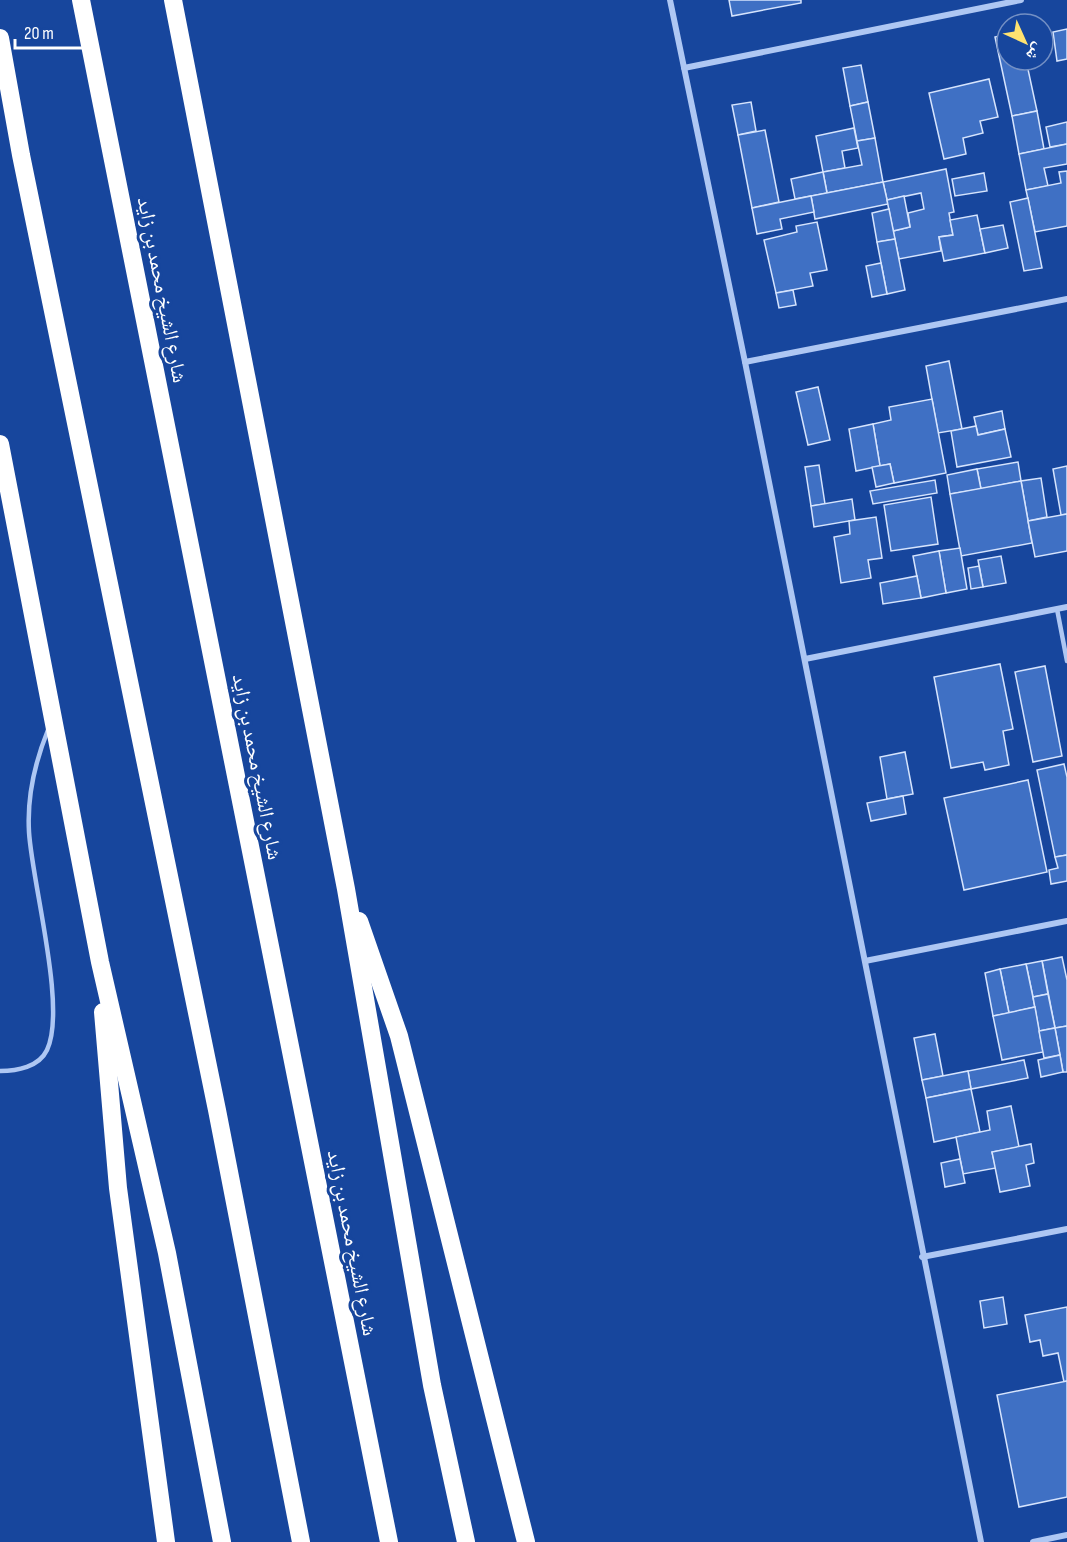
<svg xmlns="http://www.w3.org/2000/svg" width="1067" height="1542" viewBox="0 0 1067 1542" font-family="'Sofia Sans Condensed','Noto Naskh Arabic',sans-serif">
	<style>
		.building { fill: #3f70c4; stroke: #d6e4fd; stroke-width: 1.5 }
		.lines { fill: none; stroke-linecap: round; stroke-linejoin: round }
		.lane { stroke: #aec7f3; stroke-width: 4.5 }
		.street { stroke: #aec7f3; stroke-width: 6 }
		.highway { stroke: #fff; stroke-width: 18 }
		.labels { text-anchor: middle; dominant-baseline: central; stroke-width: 6; stroke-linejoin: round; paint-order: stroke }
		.street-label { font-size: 21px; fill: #fff; stroke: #17469d }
	</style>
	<rect width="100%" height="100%" fill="#17469d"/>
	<!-- building -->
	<g class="building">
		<path d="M729,0H801V3L732,16Z"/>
		<path d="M1067,29V59L1057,61L1053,32Z"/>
		<path d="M1007,34V60H1026L1037,111L1012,116L995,37Z"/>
		<path d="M861,65L868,102L850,106L843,68Z"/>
		<path d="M989,79L998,117L980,121L983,133L963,138L966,154L944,159L929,93Z"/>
		<path d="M751,102L756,131L738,135L732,105Z"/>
		<path d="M868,102L875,138L857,141L850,106Z"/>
		<path d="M1037,111L1044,149L1019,154L1012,116Z"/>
		<path d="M1067,122V144L1050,147L1046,127Z"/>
		<path d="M854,128L858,148L842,151L845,168L823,172L816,136Z"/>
		<path d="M765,130L779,202L752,208L738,135Z"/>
		<path d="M875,138L883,182L827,193L823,172L862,165L857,141Z"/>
		<path d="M1067,144V164L1044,168L1048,186L1026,190L1019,154Z"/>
		<path d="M946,169L954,212L949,213L953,235L939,237L941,251L899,259L893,231L910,227L908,213L924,209L921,193L887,200L883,182Z"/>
		<path d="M1067,171V226L1035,232L1026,190L1061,183L1059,172Z"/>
		<path d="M823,172L827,193L795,199L791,179Z"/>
		<path d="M984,173L987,191L955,196L952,179Z"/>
		<path d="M883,182L888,204L815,219L811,196Z"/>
		<path d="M811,196L814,212L780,219L782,229L757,234L752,208Z"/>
		<path d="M904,196L910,227L893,231L887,200Z"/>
		<path d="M1028,198L1042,268L1024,271L1010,202Z"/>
		<path d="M889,209L895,239L877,242L872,213Z"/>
		<path d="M977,215L985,253L944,261L939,237L953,235L950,220Z"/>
		<path d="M817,222L827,270L810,273L813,286L776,293L764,240L797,232L796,226Z"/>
		<path d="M1003,225L1008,248L985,253L980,229Z"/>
		<path d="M895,239L905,290L887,294L877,242Z"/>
		<path d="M881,263L887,294L872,297L866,266Z"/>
		<path d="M793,290L796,305L779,308L776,293Z"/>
		<path d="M949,361L962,429L938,433L926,366Z"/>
		<path d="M818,387L830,440L808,445L796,392Z"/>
		<path d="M932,399L946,473L894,483L890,464L880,466L873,424L891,420L889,407Z"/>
		<path d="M1002,411L1005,429L978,435L974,417Z"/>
		<path d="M873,424L880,466L856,471L849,429Z"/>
		<path d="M976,426L978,435L1005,429L1011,457L957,467L951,431Z"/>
		<path d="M1018,462L1021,481L981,489L977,469Z"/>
		<path d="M890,464L894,483L876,487L872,467Z"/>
		<path d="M819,465L825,504L811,506L805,467Z"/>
		<path d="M1067,466V514L1061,515L1053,469Z"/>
		<path d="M977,469L981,489L950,494L947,475Z"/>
		<path d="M1041,478L1047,517L1028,521L1021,481Z"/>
		<path d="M935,480L937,493L873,504L870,491Z"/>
		<path d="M1021,481L1032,543L961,556L950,494Z"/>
		<path d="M931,497L938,544L891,551L884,505Z"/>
		<path d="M852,499L855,520L814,527L811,506Z"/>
		<path d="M1067,514V551L1035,557L1028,521Z"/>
		<path d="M876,517L882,558L868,560L871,578L841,583L834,537L850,534L849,521Z"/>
		<path d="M960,548L967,589L946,593L939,551Z"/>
		<path d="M939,551L946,593L921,598L913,556Z"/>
		<path d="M1001,556L1006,583L983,587L978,560Z"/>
		<path d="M979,566L983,587L971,589L968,568Z"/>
		<path d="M917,576L921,598L883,604L880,583Z"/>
		<path d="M1000,664L1013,729L1003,731L1009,765L985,770L983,762L951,768L934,677Z"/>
		<path d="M1045,666L1062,756L1033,762L1015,672Z"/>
		<path d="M905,752L913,794L887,799L880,757Z"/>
		<path d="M1064,764L1067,777V855L1055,857L1037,770Z"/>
		<path d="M1028,780L1047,872L964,890L944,798Z"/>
		<path d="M903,796L906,814L871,821L867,803Z"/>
		<path d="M1067,855V881L1051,884L1049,870L1058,868L1055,857Z"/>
		<path d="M1062,957L1067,980V1026L1055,1028L1042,961Z"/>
		<path d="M1042,961L1048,994L1033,997L1026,964Z"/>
		<path d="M1026,964L1035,1007L1009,1013L1000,969Z"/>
		<path d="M1000,969L1009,1013L993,1016L985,973Z"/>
		<path d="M1048,994L1055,1028L1039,1031L1033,997Z"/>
		<path d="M1035,1007L1043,1052L1002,1060L993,1016Z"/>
		<path d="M1067,1026V1072H1063L1055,1028Z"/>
		<path d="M1055,1028L1060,1055L1044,1058L1039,1031Z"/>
		<path d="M935,1034L943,1076L922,1080L914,1038Z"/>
		<path d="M1060,1055L1063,1072L1041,1077L1038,1060Z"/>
		<path d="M1024,1060L1028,1078L971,1089L968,1071Z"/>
		<path d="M968,1071L971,1089L926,1098L922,1080Z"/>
		<path d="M971,1089L980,1132L934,1142L926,1098Z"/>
		<path d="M1011,1106L1019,1147L992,1152L996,1168L963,1174L956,1137L990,1130L987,1111Z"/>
		<path d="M1031,1144L1034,1163L1026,1165L1030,1186L1000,1192L992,1152Z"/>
		<path d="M960,1159L965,1183L945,1187L941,1163Z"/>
		<path d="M1003,1297L1007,1324L984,1328L980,1301Z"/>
		<path d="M1067,1307V1381L1064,1382L1058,1353L1043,1356L1040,1340L1030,1342L1025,1315Z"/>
		<path d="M1067,1381V1497L1019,1507L997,1395Z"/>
	</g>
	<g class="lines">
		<!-- lane -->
		<g class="lane">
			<path d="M1057,609L1067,661"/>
			<path d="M0,1071C17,1071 39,1067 47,1050C67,1008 32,883 29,832C27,798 35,762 48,730"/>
		</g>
		<!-- street -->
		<g class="street">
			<path d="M670,0L745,362L981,1542"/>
			<path d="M684,68L1021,0"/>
			<path d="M745,362L1067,299"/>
			<path d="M805,659L1067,607"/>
			<path d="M865,961L1067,921"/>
			<path d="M922,1257L1067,1229"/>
			<path d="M1033,1542L1067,1535"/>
		</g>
		<!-- highway -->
		<g class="highway">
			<path d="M81,0L389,1542"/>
			<path d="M173,0L346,889L432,1385L466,1542"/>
			<path d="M0,38L21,155L217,1110L301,1542"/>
			<path d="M0,444L100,962L167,1253L222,1542"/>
			<path d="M359,921L399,1036L526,1542"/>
			<path d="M103,1012L118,1188L166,1542"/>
		</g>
	</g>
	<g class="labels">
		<!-- street labels -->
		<g class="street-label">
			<text transform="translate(162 290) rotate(79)">شارع الشيخ محمد بن زايد</text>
			<text transform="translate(257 767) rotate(79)">شارع الشيخ محمد بن زايد</text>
			<text transform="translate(352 1243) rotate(79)">شارع الشيخ محمد بن زايد</text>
		</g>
	</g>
	<!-- north arrow -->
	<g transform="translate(1025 42) rotate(135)"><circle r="28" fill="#17469d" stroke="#7490c4" stroke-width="1.5"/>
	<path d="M0-4.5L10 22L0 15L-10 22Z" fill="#ffe270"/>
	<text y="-9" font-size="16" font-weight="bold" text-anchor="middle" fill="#ffffff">ش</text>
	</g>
	<!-- scale -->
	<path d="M15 39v9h76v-9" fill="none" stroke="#ffffff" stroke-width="3"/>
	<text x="24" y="39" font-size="18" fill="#ffffff" stroke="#17469d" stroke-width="4.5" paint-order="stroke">20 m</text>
</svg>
